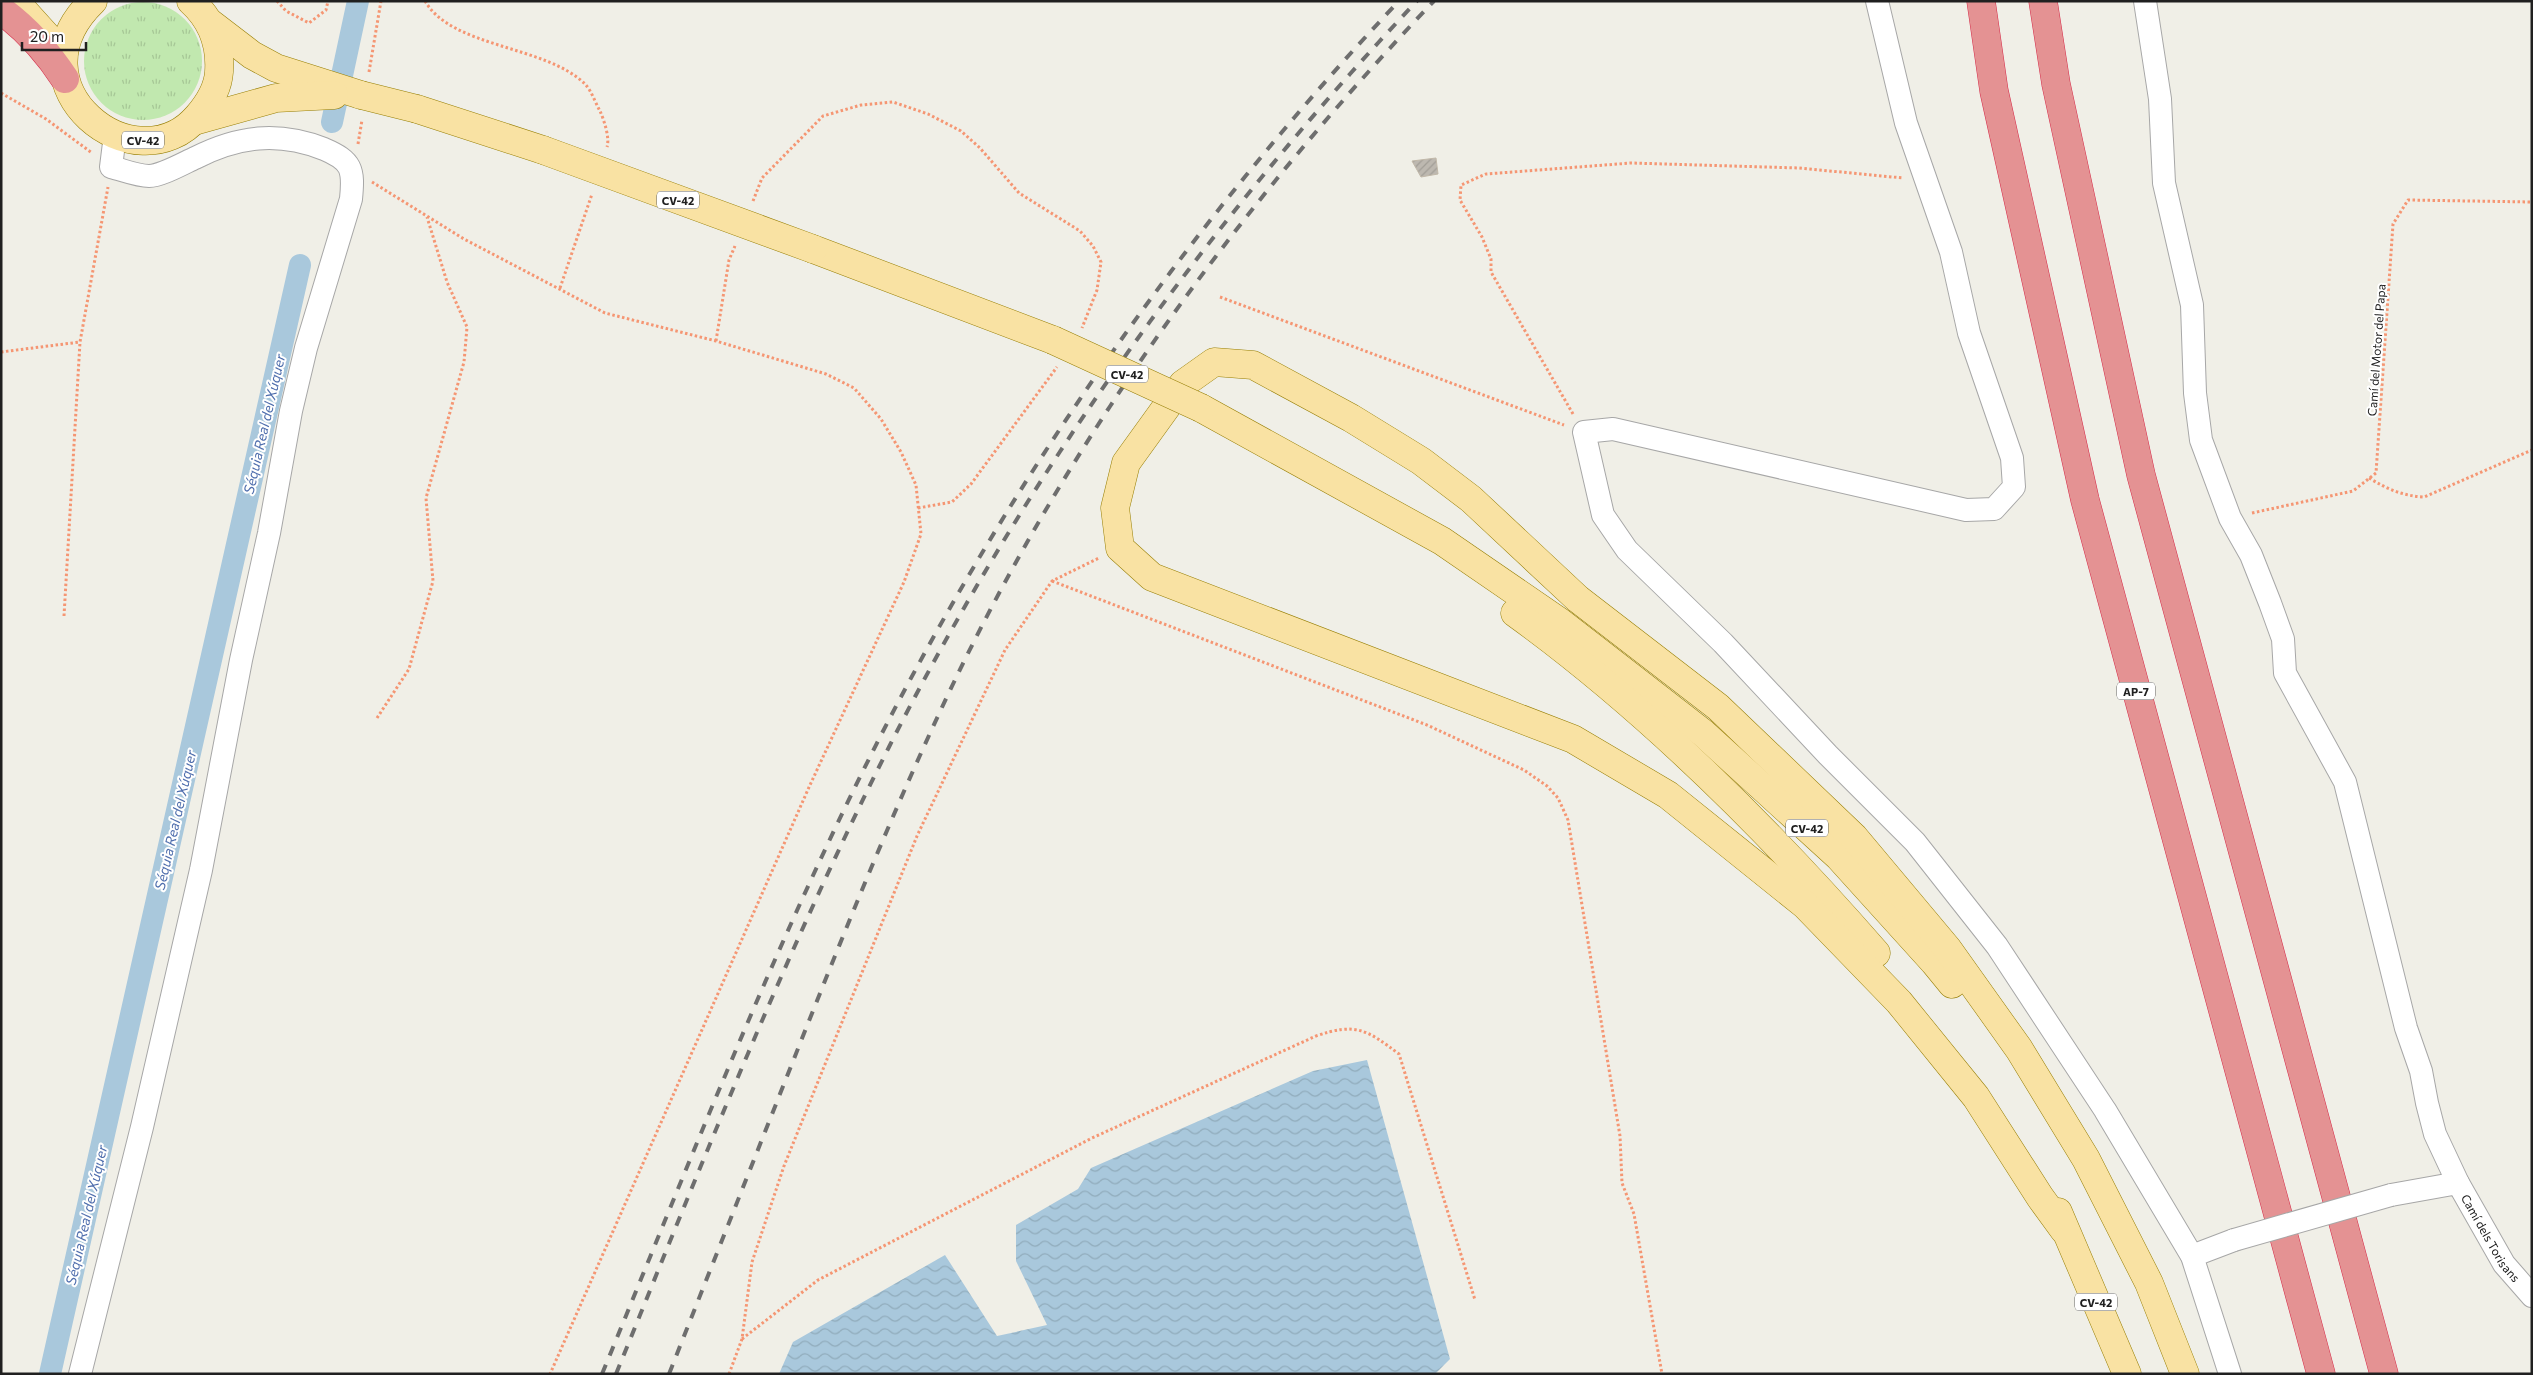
<svg xmlns="http://www.w3.org/2000/svg" width="2533" height="1375" viewBox="0 0 2533 1375" font-family="Commissioner,sans-serif">
	<style>
		.grass { fill: url(#grass-tufts) }
		.water { fill: url(#water-waves) }
		.lines { fill: none; stroke-linecap: round; stroke-linejoin: round }
		.canal { stroke: #a9c8dc; stroke-width: 22 }
		.building { fill: url(#building-hatch); stroke: #c1b8a9 }
		.minor-casing { stroke: #a7a7a7; stroke-width: 24 }
		.major-casing { stroke: #977f05; stroke-width: 29 }
		.highway-casing { stroke: #d52c4a; stroke-width: 29 }
		.path { stroke: #f59673; stroke-width: 3; stroke-dasharray: 2.5 2.5; stroke-linecap: butt }
		.minor { stroke: #fff; stroke-width: 22 }
		.major { stroke: #f9e2a3; stroke-width: 28 }
		.highway { stroke: #e49293; stroke-width: 28 }
		.rail { stroke: #6e6e6e; stroke-width: 4; stroke-dasharray: 10 10; stroke-linecap: butt }
		.minor-bridge-casing { stroke: #a7a7a7; stroke-width: 24; stroke-linecap: butt }
		.major-bridge-casing { stroke: #977f05; stroke-width: 29; stroke-linecap: butt }
		.minor-bridge { stroke: #fff; stroke-width: 22 }
		.major-bridge { stroke: #f9e2a3; stroke-width: 28 }
		.labels { text-anchor: middle; dominant-baseline: central; stroke-width: 4; stroke-linejoin: round; paint-order: stroke }
		.shield { fill: #fff; stroke: #636363; stroke-width: 1 }
		.shield-label { font-size: 11px; font-weight: bold; fill: #202020 }
		.street-label { font-size: 12px; fill: #202020; stroke: #fff }
		.water-label { font-size: 14px; font-style: italic; fill: #4f6ead; stroke: #fff }
	</style>
	<defs>
		<pattern id="grass-tufts" width="24" height="20" patternUnits="userSpaceOnUse" patternTransform="scale(1.25)"><rect width="24" height="20" fill="#c1e8af"/><path d="M3 7l-1-3M5 7V3M7 7l1-3M15 17l-1-3M17 17v-4M19 17l1-3" fill="none" stroke="#a6c796"/></pattern>
		<pattern id="water-waves" width="16" height="10" patternUnits="userSpaceOnUse" patternTransform="scale(1.25)"><rect width="16" height="10" fill="#a9c8dc"/><path d="M0 5q4-4 8 0t8 0" fill="none" stroke="#91acbc"/></pattern>
		<pattern id="building-hatch" width="6" height="6" patternUnits="userSpaceOnUse" patternTransform="scale(1.25)"><rect width="6" height="6" fill="#bdb8b0"/><path d="M-1 1l2-2M0 6l6-6M5 7l2-2" fill="none" stroke="#a29e97"/></pattern>
	</defs>
	<rect width="100%" height="100%" fill="#f0efe7"/>
	<!-- grass -->
	<circle class="grass" cx="143" cy="61" r="59"/>
	<!-- water -->
	<path class="water" d="M1367,1060L1450,1359L1435,1374H779L793,1342L945,1255L997,1336L1047,1325L1016,1261V1225L1078,1189L1091,1168L1313,1071Z"/>
	<g class="lines">
		<!-- canal -->
		<g class="canal">
			<path d="M332,122L358,1"/>
			<path d="M50,1374L300,265"/>
		</g>
	</g>
	<!-- building -->
	<path class="building" d="M1436,158L1438,174L1421,177L1412,161Z"/>
	<g class="lines">
		<!-- minor casing -->
		<g class="minor-casing">
			<g id="minor">
				<path d="M1877,1L1906,123L1951,252L1969,333L2012,458L2014,487L1994,509L1966,510L1613,429L1584,432L1603,515L1627,550L1723,643L1828,755L1915,842L1997,946L2105,1110L2192,1256L2230,1374"/>
				<path d="M2145,1L2160,99L2164,183L2192,305L2195,393L2201,440L2230,518L2251,555L2270,603L2283,639L2285,673L2345,782L2406,1028L2421,1071L2427,1103L2435,1134L2458,1183"/>
				<path id="s1" d="M2391,1195L2458,1183L2504,1264L2532,1296"/>
				<path d="M2192,1256L2234,1240"/>
				<path d="M80,1374L142,1127L201,870L241,660L269,533L291,411L306,348L351,199C354,169 352,161 324,149C278,131 238,136 195,158C184,163 161,176 149,176C137,176 123,170 111,167L115,135"/>
			</g>
		</g>
		<!-- major casing -->
		<g class="major-casing">
			<g id="major">
				<path d="M15,1L61,52"/>
				<path d="M93,1C5,86 136,189 198,116C209,103 218,89 219,72C221,43 212,20 191,1"/>
				<path d="M209,22L252,55L276,68L361,95"/>
				<path d="M417,109L543,150"/>
				<path d="M194,121L276,98L334,95"/>
				<path d="M813,249L1053,340"/>
				<path d="M1201,408L1442,541L1560,622L1703,733L1839,857L1934,962L1952,984"/>
				<path d="M1515,613C1649,710 1768,829 1876,953"/>
				<path d="M2058,1212L2127,1374"/>
				<path d="M2064,1230L2040,1197L1976,1097L1899,1002L1805,905L1668,795L1573,739L1152,577L1120,548L1115,508L1126,463L1183,384L1214,362L1253,365L1351,418L1421,461L1471,499L1578,599L1718,707L1854,837L1947,948L2019,1049L2086,1159L2149,1283L2185,1374"/>
			</g>
		</g>
		<!-- highway casing -->
		<g class="highway-casing">
			<g id="highway">
				<path d="M1981,1L1994,91L2085,500L2321,1374"/>
				<path d="M2043,1L2056,84L2141,475L2384,1374"/>
				<path d="M1,10C27,29 48,53 65,79"/>
			</g>
		</g>
		<!-- path -->
		<g class="path">
			<path d="M277,1L286,11L309,23L326,10L328,1"/>
			<path d="M425,1C452,48 545,45 585,84C591,90 595,102 600,111C604,120 610,138 607,147"/>
			<path d="M369,72L381,1"/>
			<path d="M1,93L46,119L92,153"/>
			<path d="M358,144L362,120"/>
			<path d="M372,182L464,239L605,313L716,341L826,374L854,388L881,419L901,452L916,485L921,534L904,582L810,785L550,1374"/>
			<path d="M753,201L762,178L823,116L861,105L893,102L928,114L961,131L980,148L1019,193L1080,231L1093,246L1101,262L1097,290L1082,328"/>
			<path d="M560,288L592,194"/>
			<path d="M1220,297L1564,425"/>
			<path d="M716,341L729,260L735,246"/>
			<path d="M1,352L80,342"/>
			<path d="M1573,414L1491,272V259L1482,237L1460,200L1461,185L1486,174L1631,163L1799,168L1903,178"/>
			<path d="M2369,478C2387,489 2403,496 2424,497L2532,450"/>
			<path d="M918,508L952,502L971,484L1057,367"/>
			<path d="M2252,513L2353,491L2376,473L2393,224L2408,200L2532,202"/>
			<path d="M1052,581L1427,725L1524,770L1547,786L1558,798L1568,820L1620,1136L1622,1183L1634,1214L1662,1374"/>
			<path d="M64,616L80,342L108,187"/>
			<path d="M377,718L409,669L433,581L426,498L464,362L467,327L447,282L427,217"/>
			<path d="M742,1339L818,1280L1092,1138L1316,1036C1356,1022 1367,1030 1399,1054L1475,1300"/>
			<path d="M729,1374L742,1339L752,1262L784,1166L917,836L1005,650L1052,581L1099,558"/>
		</g>
		<!-- minor -->
		<use href="#minor" class="minor"/>
		<!-- major -->
		<use href="#major" class="major"/>
		<!-- highway -->
		<use href="#highway" class="highway"/>
		<!-- rail -->
		<g class="rail">
			<path d="M602,1374C690,1161 774,946 878,741C1016,471 1191,221 1399,1"/>
			<path d="M616,1374C702,1163 786,951 889,747C1027,474 1207,223 1417,1"/>
			<path d="M669,1374C713,1263 757,1152 801,1041C849,920 898,799 954,682C1075,430 1242,202 1434,1"/>
		</g>
		<!-- minor-bridge casing -->
		<g class="minor-bridge-casing">
			<path id="minor-bridge" d="M2234,1240L2391,1195"/>
		</g>
		<!-- major-bridge casing -->
		<g class="major-bridge-casing">
			<g id="major-bridge">
				<path d="M361,95L417,109"/>
				<path d="M543,150L813,249"/>
				<path d="M1053,340L1201,408"/>
			</g>
		</g>
		<!-- minor-bridge -->
		<use href="#minor-bridge" class="minor-bridge"/>
		<!-- major-bridge -->
		<use href="#major-bridge" class="major-bridge"/>
	</g>
	<g class="labels">
		<!-- shield labels -->
		<g class="shield">
			<rect x="122" y="131.5" width="42" height="17" rx="4"/>
			<rect x="657" y="191.5" width="42" height="17" rx="4"/>
			<rect x="1106" y="365.5" width="42" height="17" rx="4"/>
			<rect x="2117" y="682.5" width="38" height="17" rx="4"/>
			<rect x="1786" y="819.5" width="42" height="17" rx="4"/>
			<rect x="2075" y="1293.5" width="42" height="17" rx="4"/>
		</g>
		<g class="shield-label">
			<text x="143" y="140">CV-42</text>
			<text x="678" y="200">CV-42</text>
			<text x="1127" y="374">CV-42</text>
			<text x="2136" y="691">AP-7</text>
			<text x="1807" y="828">CV-42</text>
			<text x="2096" y="1302">CV-42</text>
		</g>
		<!-- street labels -->
		<g class="street-label">
			<text transform="translate(2376 350) rotate(-86)">Camí del Motor del Papa</text>
			<text stroke="none"><textPath href="#s1" startOffset="132">Camí dels Torisans</textPath></text>
		</g>
		<!-- water labels -->
		<g class="water-label">
			<text transform="translate(264 424) rotate(-77)">Séquia Real del Xúquer</text>
			<text transform="translate(175 820) rotate(-77)">Séquia Real del Xúquer</text>
			<text transform="translate(86 1215) rotate(-77)">Séquia Real del Xúquer</text>
		</g>
	</g>
	<!-- border -->
	<rect width="2533" height="1375" fill="none" stroke="#202020" stroke-width="5"/>
	<!-- scale -->
	<path d="M22 42v8h64v-8" fill="none" stroke="#202020" stroke-width="2.5"/>
	<text x="30" y="42" font-size="15" fill="#202020" stroke="#ffffff" stroke-width="4" paint-order="stroke">20 m</text>
</svg>
